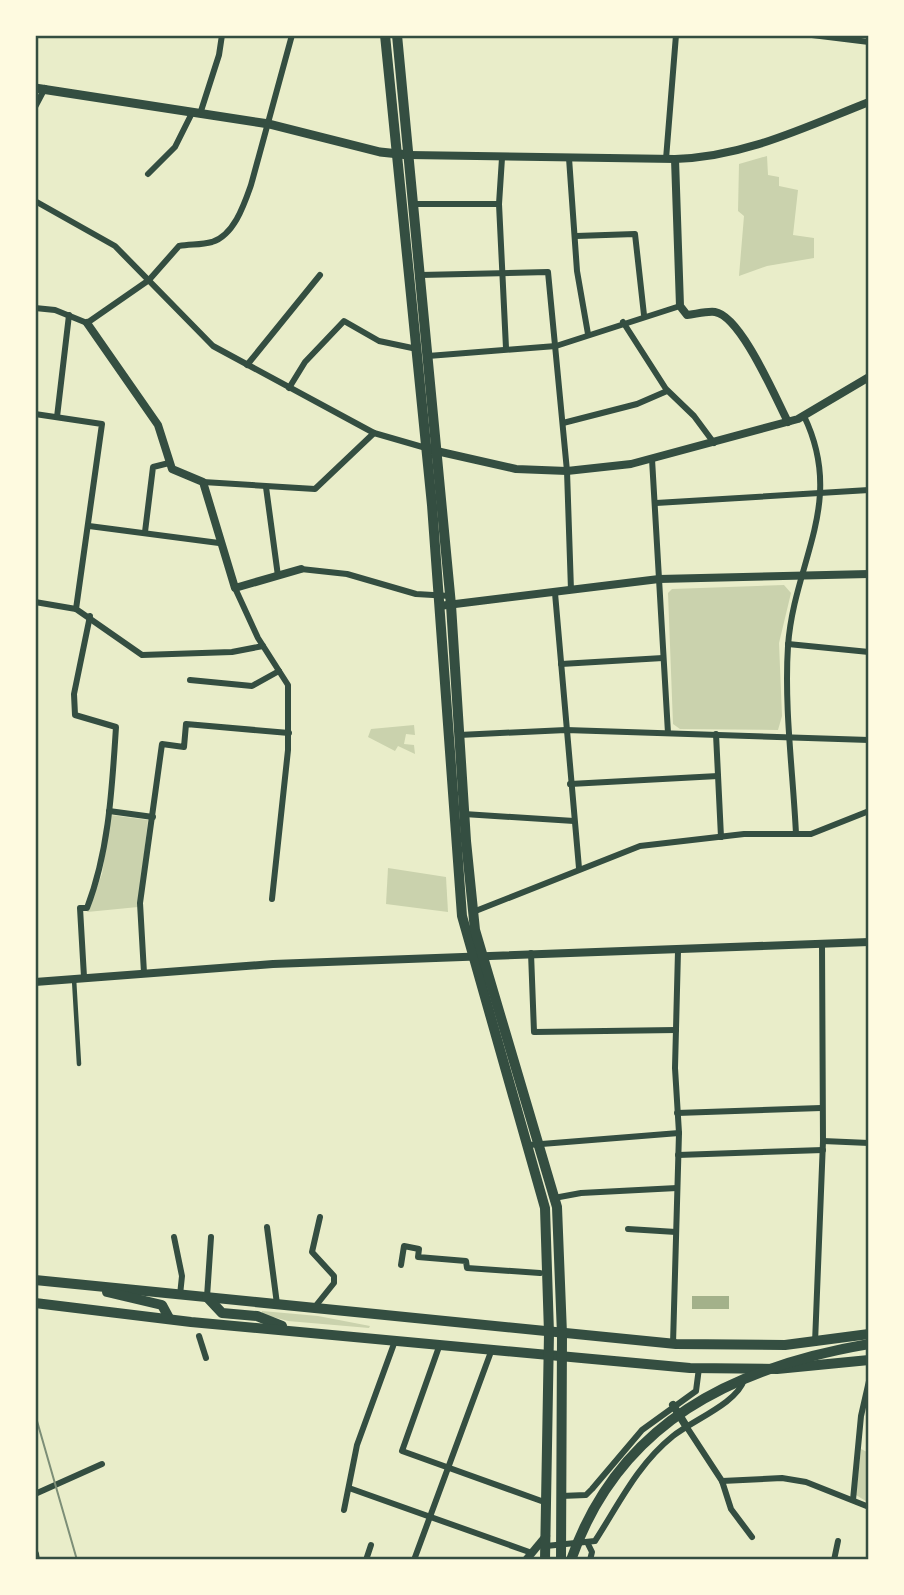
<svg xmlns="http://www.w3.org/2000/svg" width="904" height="1595" viewBox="0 0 904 1595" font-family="Mulish,sans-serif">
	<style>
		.green { fill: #cad2ad }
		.water { fill: #a3b18a }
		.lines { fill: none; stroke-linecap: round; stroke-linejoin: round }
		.pedestrian { stroke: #344e41; stroke-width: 4.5 }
		.minor { stroke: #344e41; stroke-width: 6 }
		.tertiary { stroke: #344e41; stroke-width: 8 }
		.secondary { stroke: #344e41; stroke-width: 9 }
		.primary { stroke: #344e41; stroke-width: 10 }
		.trunk { stroke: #344e41; stroke-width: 10 }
		.motorway { stroke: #344e41; stroke-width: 10 }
		.tram { stroke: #7c8e77; stroke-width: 2 }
		.neatline { fill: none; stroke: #344e41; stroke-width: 2.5 }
	</style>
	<rect width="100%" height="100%" fill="#e9edc9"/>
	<!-- green -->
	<g class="green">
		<path d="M767,156L768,175L779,177V186L798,190L793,235L814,238V258L767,266L739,276L744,216L738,211L739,164Z"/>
		<path d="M784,585L791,593L779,643L782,716L778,730L680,729L673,724L668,593L672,589Z"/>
		<path d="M414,725L415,735L406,734L404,744L414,745L415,754L398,746L395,751L368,737L371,729Z"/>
		<path d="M111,815L148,820L138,907L87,912L102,874Z"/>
		<path d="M388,868L446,877L448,912L386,904Z"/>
		<path d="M262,1311L318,1316L370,1326L369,1328L288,1321L262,1314Z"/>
		<path d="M861,1449L869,1453V1503L856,1495Z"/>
	</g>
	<!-- water -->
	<rect class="water" x="692" y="1296" width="37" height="13"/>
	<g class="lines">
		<!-- pedestrian -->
		<path class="pedestrian" d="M74,979L79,1064"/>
		<!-- minor -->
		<g class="minor">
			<path d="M812,35L869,42"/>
			<path d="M35,107L45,88"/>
			<path d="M200,114L219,55L222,35"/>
			<path d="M502,158L499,204L506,348"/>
			<path d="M569,158L577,271L588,334"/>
			<path d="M666,159L676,35"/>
			<path d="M148,174L175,147L192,113"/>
			<path d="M35,201L115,246L213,346L374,433L426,448"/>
			<path d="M413,204H499"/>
			<path d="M576,236L635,234L644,315"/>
			<path d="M420,275L548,272L567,471L571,590"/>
			<path d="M35,308L55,310L87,323L149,280L179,246C190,244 201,245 212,242C234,235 244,205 251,185L292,35"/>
			<path d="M623,322L666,389L694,416L714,443"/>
			<path d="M428,356L556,346L680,306"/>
			<path d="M247,365L320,275"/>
			<path d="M289,388L305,362L344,321L379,341L417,349"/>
			<path d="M35,414L102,424L76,609L142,655L232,652L263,646"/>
			<path d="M57,417L69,315"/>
			<path d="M563,423L637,404L667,391"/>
			<path d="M652,459L668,733"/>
			<path d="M203,482L315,489L374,433"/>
			<path d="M266,487L278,576"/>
			<path d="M656,503L869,490"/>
			<path d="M89,526L219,543"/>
			<path d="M145,532L153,467L169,463"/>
			<path d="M301,569L347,574L416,594L450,596"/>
			<path d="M235,588L258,638L288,685V750L272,899"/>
			<path d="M555,593L579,868"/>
			<path d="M35,602L76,609"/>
			<path d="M788,644L869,652"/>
			<path d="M561,664L663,658"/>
			<path d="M190,680L252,686L279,671"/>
			<path d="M716,734L721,837"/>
			<path d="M459,735L566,730L869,740"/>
			<path d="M570,784L718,776"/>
			<path d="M109,811L153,817"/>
			<path d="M464,814L574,821"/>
			<path d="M796,834C793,772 784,707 788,646C794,561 846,503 804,416"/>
			<path d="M473,912L640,846L744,834H811L869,811"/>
			<path d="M531,953L534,1032L676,1030"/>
			<path d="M144,973L140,903L162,744L184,747L186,724L289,733"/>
			<path d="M84,977L80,908H87C109,851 112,788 116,727L75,715L74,694L90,616"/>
			<path d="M677,1113L821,1108"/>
			<path d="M823,1141L869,1143"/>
			<path d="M529,1145L679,1133"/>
			<path d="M678,1155L823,1150"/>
			<path d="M554,1198L581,1193L677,1188"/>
			<path d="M267,1227L277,1304"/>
			<path d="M628,1229L676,1232"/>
			<path d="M174,1237L182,1276L180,1295"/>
			<path d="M401,1265L404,1246L419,1249L418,1257L466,1261L467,1268L540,1273"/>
			<path d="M207,1297L211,1237"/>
			<path d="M314,1308L334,1283V1276L312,1252L320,1217"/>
			<path d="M199,1336L206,1358"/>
			<path d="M815,1343L823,1141L822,944"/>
			<path d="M440,1344L402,1451L547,1503"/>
			<path d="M673,1344L679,1133L675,1068L678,951"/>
			<path d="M686,1426L722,1481L731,1509L752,1537"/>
			<path d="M722,1481L782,1478L806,1482L869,1507"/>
			<path d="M349,1488L532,1553"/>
			<path d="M35,1494L102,1464"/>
			<path d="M561,1496L586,1495L592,1489L642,1430L696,1391L699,1368"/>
			<path d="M853,1500L861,1416L869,1381"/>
			<path d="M344,1510L357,1445L395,1341"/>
			<path d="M588,1544L592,1552L590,1560"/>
			<path d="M546,1546L595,1541C619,1504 637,1465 673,1436C693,1420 737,1403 744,1380"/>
			<path d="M366,1560L371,1545"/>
			<path d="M414,1560L492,1349"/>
			<path d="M834,1560L838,1541"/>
		</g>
		<!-- tertiary -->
		<g class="tertiary">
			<path d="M409,155L675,159C745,157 805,127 869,102"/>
			<path d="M675,159L680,306L687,315C696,314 707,311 715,312C741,316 776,399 788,422"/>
			<path d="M87,323L158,425L172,469L203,482L235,588L301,569"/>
			<path d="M432,450L516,469L567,471L631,464L798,419L869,377"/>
			<path d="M439,606L659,579L869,574"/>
			<path d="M35,982L273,964L869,942"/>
			<path d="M673,1405L686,1426"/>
			<path d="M35,1554L36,1560"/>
			<path d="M526,1560L546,1536"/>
		</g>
		<!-- secondary -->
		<path class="secondary" d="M35,88L269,124L380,152L409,155"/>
		<!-- primary -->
		<g class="primary">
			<path d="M385,35L432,505L462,916L545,1208L549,1333"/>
			<path d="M397,35L451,605L466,841L475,930L557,1207L562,1334"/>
		</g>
		<!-- trunk -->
		<g class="trunk">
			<path d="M35,1280L676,1344L785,1345L869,1334"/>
			<path d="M107,1292L162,1305L169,1318"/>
			<path d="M207,1297L222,1313L257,1316L282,1326"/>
			<path d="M35,1303L191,1322L690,1368L777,1369L869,1360"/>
			<path d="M545,1560L549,1333"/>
			<path d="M561,1560L562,1334"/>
		</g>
		<!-- motorway -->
		<path class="motorway" d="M571,1560C619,1422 734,1367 869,1344"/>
		<!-- tram -->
		<path class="tram" d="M35,1414L77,1560"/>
	</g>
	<!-- border -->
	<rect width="904" height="1595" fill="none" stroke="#fefae0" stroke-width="74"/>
	<rect x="37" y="37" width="830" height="1521" class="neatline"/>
</svg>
